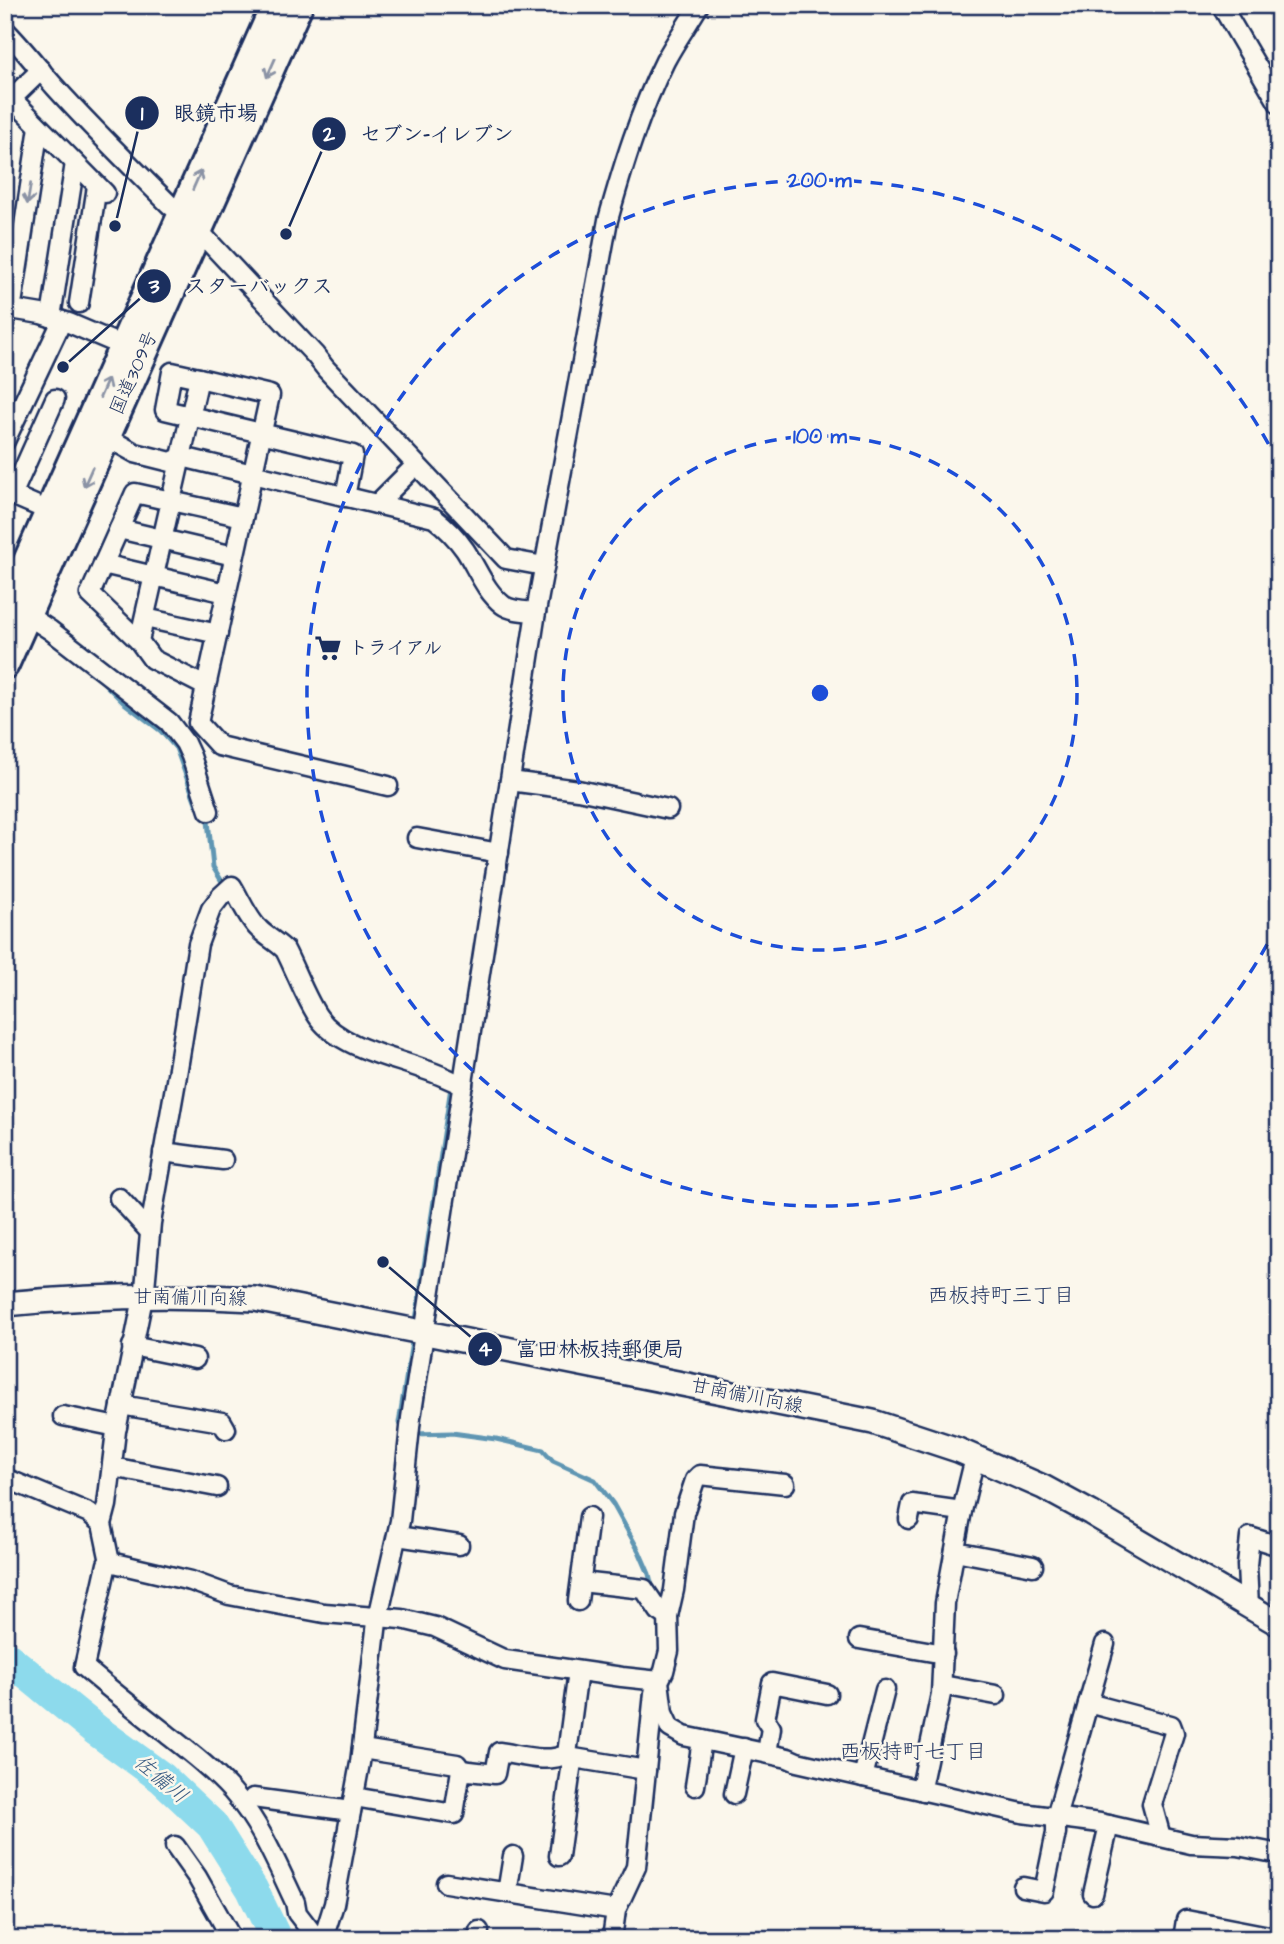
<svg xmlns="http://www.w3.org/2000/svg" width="1284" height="1944" viewBox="0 0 1284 1944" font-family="'Architects Daughter','Klee One',sans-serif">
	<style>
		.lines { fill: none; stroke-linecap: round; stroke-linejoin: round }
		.stream { stroke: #5f96b3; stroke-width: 5 }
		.river { stroke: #8ddaec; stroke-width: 32 }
		.minor-casing { stroke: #1b2f5e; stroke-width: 23 }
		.major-casing { stroke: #1b2f5e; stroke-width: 28 }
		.highway-casing { stroke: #1b2f5e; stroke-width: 32 }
		.minor { stroke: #fbf7ec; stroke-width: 18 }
		.major { stroke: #fbf7ec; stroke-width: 23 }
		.highway { stroke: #fbf7ec; stroke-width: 26 }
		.oneway { stroke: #8b93a5 }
		.ring { fill: none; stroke: #1d4ed8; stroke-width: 3.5; stroke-dasharray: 12 9 }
		.labels { text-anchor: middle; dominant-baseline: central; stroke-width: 5; stroke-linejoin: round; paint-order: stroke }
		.street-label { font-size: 19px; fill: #1b2f5e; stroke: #fbf7ec }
		.poi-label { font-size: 19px; font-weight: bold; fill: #1b2f5e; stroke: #fbf7ec; text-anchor: start }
		.neighbourhood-label { font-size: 21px; fill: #1b2f5e; stroke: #fbf7ec }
		.water-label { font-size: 21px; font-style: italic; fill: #385a82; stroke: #fbf7ec }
		.centre { fill: #1d4ed8; stroke: #fbf7ec; stroke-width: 3.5 }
		.ring-label { font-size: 21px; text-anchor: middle; font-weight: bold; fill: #1d4ed8; stroke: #fbf7ec; stroke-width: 5; stroke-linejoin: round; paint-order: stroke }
		.leader { fill: none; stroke: #1b2f5e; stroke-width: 2.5 }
		.callout-dot { fill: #1b2f5e; stroke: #fbf7ec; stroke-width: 2.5 }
		.mark-label { font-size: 21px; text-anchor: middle; font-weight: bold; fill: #fff }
		.callout-label { font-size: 21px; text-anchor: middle; font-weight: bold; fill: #1b2f5e; stroke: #fbf7ec; stroke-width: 5; stroke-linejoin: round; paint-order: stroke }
	</style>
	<rect width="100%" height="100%" fill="#fbf7ec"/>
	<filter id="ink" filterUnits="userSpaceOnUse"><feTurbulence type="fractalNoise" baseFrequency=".0143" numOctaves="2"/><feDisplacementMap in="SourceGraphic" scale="14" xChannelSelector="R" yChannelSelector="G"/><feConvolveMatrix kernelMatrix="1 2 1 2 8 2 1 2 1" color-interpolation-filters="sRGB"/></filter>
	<g filter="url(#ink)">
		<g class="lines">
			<!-- stream -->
			<g class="stream">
				<path d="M40,634L55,644"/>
				<path d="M96,675L123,702L161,731L176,748L196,803L208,821L213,867L226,888"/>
				<path d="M415,1327L451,1087L447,1086"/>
				<path d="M405,1427L399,1423L413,1336"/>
				<path d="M413,1432L415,1434L452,1433L496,1439L543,1450L553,1461L595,1480L613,1504L639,1551L649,1574L653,1591"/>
			</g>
			<!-- river -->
			<path class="river" d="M5,1656L96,1730L162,1778L212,1825L252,1889L276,1939"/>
			<!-- minor casing -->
			<g class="minor-casing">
				<g id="minor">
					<path d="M1221,5L1279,104"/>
					<path d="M5,30C23,48 38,68 55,87C92,128 132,167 171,206L182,213L315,355L326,369L506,559L544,566"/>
					<path d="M11,98L105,193"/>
					<path d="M5,105L41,70"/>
					<path d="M79,303L97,186"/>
					<path d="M5,308L41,314L69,323L123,346"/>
					<path d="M51,317L75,163"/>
					<path d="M5,319L7,308L13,298L39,127"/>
					<path d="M199,378L172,372L165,410L353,455L345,497"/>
					<path d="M5,441L62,321"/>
					<path d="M103,441L119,444L135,453L171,462L182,457L434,518C446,527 456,537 465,550C477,568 485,591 503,605C511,611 526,611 536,612"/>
					<path d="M5,492L49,511"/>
					<path d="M12,495L55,399"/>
					<path d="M377,504L416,465"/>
					<path d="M119,529L234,556"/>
					<path d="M103,564L226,593"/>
					<path d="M18,609L50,630L169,722L185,743L191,756L209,811"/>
					<path d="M145,618L218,634"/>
					<path d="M139,641L90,594L135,493L243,517"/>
					<path d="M205,686L152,659L139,641L199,378L270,395L198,723L219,746L388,786"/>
					<path d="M510,781L578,790L668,809"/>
					<path d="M417,838L499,853"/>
					<path d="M163,1152L223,1160"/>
					<path d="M119,1198L150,1232"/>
					<path d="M132,1346L195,1359"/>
					<path d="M121,1405L222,1422L226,1429"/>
					<path d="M63,1416L117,1427"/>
					<path d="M112,1467L217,1487"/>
					<path d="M5,1478L89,1513L102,1524"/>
					<path d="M785,1484L700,1475L695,1480L684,1513L674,1590L668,1616L669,1651L664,1671L659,1681L663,1713L670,1728L684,1736L788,1758L797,1762L1022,1813L1100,1823L1191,1844L1238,1846L1279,1854"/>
					<path d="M909,1519L912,1504L962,1511"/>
					<path d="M397,1536L459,1545"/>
					<path d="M955,1551L1033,1566"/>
					<path d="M110,1562L191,1581L229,1595L324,1613L402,1619L435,1627L505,1660L622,1677L659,1681"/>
					<path d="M581,1582L644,1589L659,1611L668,1617"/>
					<path d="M578,1601L589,1517"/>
					<path d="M1249,1607L1247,1565L1250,1537L1279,1546"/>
					<path d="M859,1639L944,1654"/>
					<path d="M942,1685L996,1695"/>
					<path d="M1088,1703L1171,1725L1174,1733L1152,1804L1161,1837"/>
					<path d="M362,1749L457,1764L461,1770"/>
					<path d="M767,1753L771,1728L765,1719L772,1683L827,1694"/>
					<path d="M567,1754L568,1757L646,1770"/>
					<path d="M863,1777L885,1690"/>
					<path d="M695,1786L702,1740"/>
					<path d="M923,1791L922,1783L941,1694L945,1603L962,1511L973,1466V1456"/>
					<path d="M734,1794L744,1748"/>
					<path d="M354,1797L454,1814L461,1770L495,1774L499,1752C521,1755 547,1764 567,1754L578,1671"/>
					<path d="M253,1798L351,1811"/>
					<path d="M175,1846L197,1877L232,1939"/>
					<path d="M559,1856L572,1762L568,1757"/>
					<path d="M446,1883L616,1910"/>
					<path d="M1023,1887L1044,1891L1056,1833V1817L1105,1644"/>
					<path d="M507,1893L513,1856"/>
					<path d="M1093,1894L1109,1825"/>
					<path d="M317,1939L297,1913L295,1902C277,1864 260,1823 232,1791C211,1768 187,1750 163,1731C136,1710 110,1689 84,1667L107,1564L110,1562L102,1524L107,1505L116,1431L145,1288L151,1223L176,1081L198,944L211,909L221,896L232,886C240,899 248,919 259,929C267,937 277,942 285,950C295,969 307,1002 319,1018C340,1047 391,1057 423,1069C437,1073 450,1080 463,1085"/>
					<path d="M323,1939L334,1904L360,1763L377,1622L400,1521L411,1418L536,612L608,220C623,166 640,111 665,61C675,42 688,24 699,5"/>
					<path d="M478,1939L479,1931"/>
					<path d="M612,1939L616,1910L636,1867L654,1693"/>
					<path d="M1183,1939L1186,1920L1279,1938"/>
				</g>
			</g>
			<!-- major casing -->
			<g class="major-casing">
				<path id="major" d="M5,1304C89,1296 172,1294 255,1299L873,1422L958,1450L1043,1487L1091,1513L1279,1624"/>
			</g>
			<!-- highway casing -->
			<g class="highway-casing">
				<g id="highway">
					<path d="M5,610L275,5"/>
					<path d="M5,665L299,5"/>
				</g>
			</g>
			<!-- minor -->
			<use href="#minor" class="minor"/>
			<!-- major -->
			<use href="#major" class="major"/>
			<!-- highway -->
			<use href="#highway" class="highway"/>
		</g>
		<!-- one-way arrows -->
		<defs><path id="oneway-shaft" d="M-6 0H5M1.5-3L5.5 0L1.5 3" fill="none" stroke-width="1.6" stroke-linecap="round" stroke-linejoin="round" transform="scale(1.75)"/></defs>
		<g class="oneway">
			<use href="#oneway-shaft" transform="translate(271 68) rotate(114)"/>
			<use href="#oneway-shaft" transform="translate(197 180) rotate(-66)"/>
			<use href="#oneway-shaft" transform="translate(29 194) rotate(99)"/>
			<use href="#oneway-shaft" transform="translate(104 388) rotate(-66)"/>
			<use href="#oneway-shaft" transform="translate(88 477) rotate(114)"/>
		</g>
	</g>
	<!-- distance rings -->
	<g class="ring">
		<circle cx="820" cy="693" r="257"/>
		<path d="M1277 926A513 513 0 1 1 1277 460"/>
	</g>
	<!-- icons -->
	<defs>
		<g id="supermarket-bare" transform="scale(2.1)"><path d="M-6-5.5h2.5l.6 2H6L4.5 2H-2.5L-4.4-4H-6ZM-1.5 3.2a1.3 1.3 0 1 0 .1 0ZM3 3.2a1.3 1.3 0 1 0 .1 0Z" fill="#1b2f5e" stroke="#fbf7ec" stroke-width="2.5" paint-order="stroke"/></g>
	</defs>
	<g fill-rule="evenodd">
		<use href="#supermarket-bare" x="328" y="648"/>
	</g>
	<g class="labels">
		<!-- street labels -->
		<g class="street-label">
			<text transform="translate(134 373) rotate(-66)">国道309号</text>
			<text transform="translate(190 1298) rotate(1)">甘南備川向線</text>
			<text transform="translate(747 1396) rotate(11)">甘南備川向線</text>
		</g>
		<!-- poi labels -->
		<g class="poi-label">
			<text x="349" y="648">トライアル</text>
		</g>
		<!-- neighbourhood labels -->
		<g class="neighbourhood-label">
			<text x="1001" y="1295">西板持町三丁目</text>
			<text x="913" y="1751">西板持町七丁目</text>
		</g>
		<!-- water labels -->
		<g class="water-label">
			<text transform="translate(161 1779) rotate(40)">佐備川</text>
		</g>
	</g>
	<circle cx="820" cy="693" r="10" class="centre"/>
	<g class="ring-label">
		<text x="820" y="187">200 m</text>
		<text x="820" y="443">100 m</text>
	</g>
	<!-- callouts -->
	<path class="leader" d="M115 226L142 113M286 234L329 134M63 367L154 286M383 1262L485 1349"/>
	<g class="callout-dot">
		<circle cx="115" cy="226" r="7"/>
		<circle cx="286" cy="234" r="7"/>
		<circle cx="63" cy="367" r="7"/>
		<circle cx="383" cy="1262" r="7"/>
		<circle cx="142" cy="113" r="18"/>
		<circle cx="329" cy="134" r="18"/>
		<circle cx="154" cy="286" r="18"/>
		<circle cx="485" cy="1349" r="18"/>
	</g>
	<g class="mark-label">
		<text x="142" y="120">1</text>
		<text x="329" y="141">2</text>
		<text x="154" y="293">3</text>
		<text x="485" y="1356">4</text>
	</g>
	<g class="callout-label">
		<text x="216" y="120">眼鏡市場</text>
		<text x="437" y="141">セブン-イレブン</text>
		<text x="259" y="293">スターバックス</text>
		<text x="600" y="1356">富田林板持郵便局</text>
	</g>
	<!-- margin -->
	<rect width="1284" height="1944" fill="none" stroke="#fbf7ec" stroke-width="28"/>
	<rect x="14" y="14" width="1256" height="1916" fill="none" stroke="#1b2f5e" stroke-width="2.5" filter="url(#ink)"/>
</svg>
